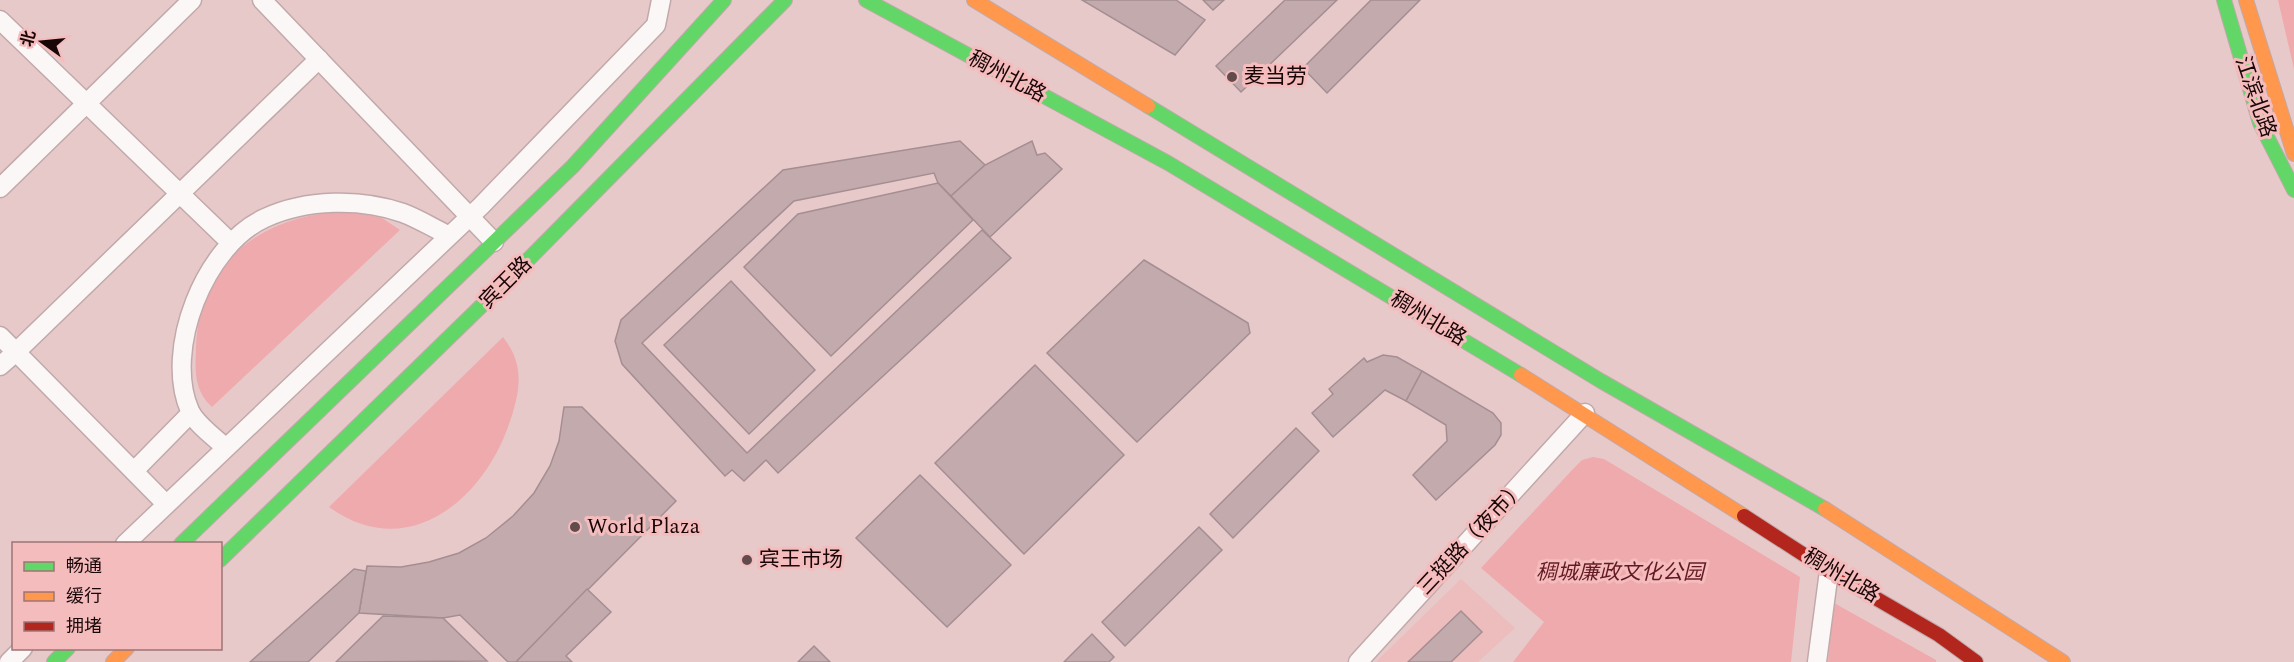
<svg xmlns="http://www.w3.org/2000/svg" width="2294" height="662" viewBox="0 0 2294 662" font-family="Spectral,'Noto Sans SC',serif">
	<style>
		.built { fill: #edbcbd }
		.green { fill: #efaaad }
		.building { fill: #c2aaad; stroke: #a58e92; stroke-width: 1.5 }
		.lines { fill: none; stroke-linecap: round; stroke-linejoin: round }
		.street-casing { stroke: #c1a9aa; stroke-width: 21 }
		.fast-casing { stroke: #c1a9aa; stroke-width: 16 }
		.slow-casing { stroke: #c1a9aa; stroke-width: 16 }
		.jam-casing { stroke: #c1a9aa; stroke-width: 16 }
		.street { stroke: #fcf7f7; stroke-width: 18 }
		.fast { stroke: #63d668; stroke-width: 14 }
		.slow { stroke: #ff974d; stroke-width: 14 }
		.jam { stroke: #b3261e; stroke-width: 14 }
		.poi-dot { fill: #614b4c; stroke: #f5bcbd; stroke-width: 2 }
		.labels { text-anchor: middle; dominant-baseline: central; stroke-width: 6; stroke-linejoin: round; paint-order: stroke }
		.street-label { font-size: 21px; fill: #190708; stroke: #f5bcbd }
		.poi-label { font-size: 21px; fill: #190708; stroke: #f5bcbd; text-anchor: start }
		.park-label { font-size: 21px; font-style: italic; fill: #631923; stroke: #f5bcbd }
	</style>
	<rect width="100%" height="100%" fill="#e8c9ca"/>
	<!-- built -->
	<path class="built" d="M1461,579L1515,628L1478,662H1376Z"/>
	<!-- green -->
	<g class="green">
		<path d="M2278,0H2294V69Z"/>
		<path d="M349,211L382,218L400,230L212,407C194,390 195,372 196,348C199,259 264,214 349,211Z"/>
		<path d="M503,337C526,366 520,393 508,427C481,502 406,563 329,507Z"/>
		<path d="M1593,457L1604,459L1800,577L1791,662H1513L1544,622L1481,568L1574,468L1582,460Z"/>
		<path d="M1834,603L1936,660V662H1828Z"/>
	</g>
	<!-- building -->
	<g class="building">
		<path d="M1082,0H1176L1205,20L1175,55Z"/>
		<path d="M1203,0H1224L1213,10Z"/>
		<path d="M1285,0H1337L1241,92L1216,66Z"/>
		<path d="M1371,0H1420L1327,93L1303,68Z"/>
		<path d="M960,141L985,165L951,196L938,183L934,173L794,201L642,343L747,453L982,230L1011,258L778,473L766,460L744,481L732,470L725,476L622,364L615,341L621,320L783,170Z"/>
		<path d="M1032,141L1037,155L1045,153L1062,169L990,237L951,196L985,165Z"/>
		<path d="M938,183L973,220L831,356L744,267L798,214Z"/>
		<path d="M1144,260L1248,323L1250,333L1137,442L1047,353Z"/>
		<path d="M731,281L815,370L749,434L664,345Z"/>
		<path d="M1383,355L1397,357L1422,371L1406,401L1385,390L1333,437L1312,413L1333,394L1329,389L1364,358L1367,362Z"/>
		<path d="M1035,365L1124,455L1024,554L935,463Z"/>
		<path d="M1422,371L1493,413L1501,423V435L1495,445L1436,500L1413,475L1447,441L1446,425L1406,401Z"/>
		<path d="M564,407H582L676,501L516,662H508L460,615L443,618L359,613L367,566L401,567L429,562L459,553L486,538L513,516L534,493L550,466L559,441Z"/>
		<path d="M1296,428L1319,451L1233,538L1210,514Z"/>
		<path d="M920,475L1011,565L947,627L856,538Z"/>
		<path d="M1199,527L1222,550L1125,646L1102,622Z"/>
		<path d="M354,569L366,571L359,613L308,662H250Z"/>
		<path d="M587,589L611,612L566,656L572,662H516Z"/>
		<path d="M1461,611L1482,632L1451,662H1408Z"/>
		<path d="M383,616L443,618L487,661L336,662Z"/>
		<path d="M1092,634L1114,657L1109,662H1064Z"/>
		<path d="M814,646L830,662H798Z"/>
	</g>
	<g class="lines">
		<!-- street casing -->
		<g class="street-casing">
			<g id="street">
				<path d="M262,0L494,242"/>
				<path d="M0,20L230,242"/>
				<path d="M0,188L192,0"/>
				<path d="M0,336L16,352L0,366"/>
				<path d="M225,447C214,437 196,424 190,411C163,350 205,245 265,218C306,199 361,198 403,213C419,219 433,228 448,235"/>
				<path d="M134,471L191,413"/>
				<path d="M165,503L16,352L319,59"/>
				<path d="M125,544L481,206L656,25L661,0"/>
				<path d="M9,662L23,648"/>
				<path d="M1358,662L1585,413"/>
				<path d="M1817,662L1829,571"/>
			</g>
		</g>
		<!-- fast casing -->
		<g class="fast-casing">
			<g id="fast">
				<path d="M866,0L1168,163L1521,375"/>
				<path d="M2224,0L2260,123L2294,190"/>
				<path d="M1148,106L1601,381L1825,509"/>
				<path d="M181,544L573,166L724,0"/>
				<path d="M220,560L510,278L785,0"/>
				<path d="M54,662L68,648"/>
			</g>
		</g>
		<!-- slow casing -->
		<g class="slow-casing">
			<g id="slow">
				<path d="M974,0L1148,106"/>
				<path d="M2246,0L2294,154"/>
				<path d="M1521,375L1744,516"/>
				<path d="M1825,509L2063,662"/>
				<path d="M113,662L127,648"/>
			</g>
		</g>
		<!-- jam casing -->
		<g class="jam-casing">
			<path id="jam" d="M1744,516L1829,571L1939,635L1976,662"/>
		</g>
		<!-- street -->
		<use href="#street" class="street"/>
		<!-- fast -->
		<use href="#fast" class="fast"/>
		<!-- slow -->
		<use href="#slow" class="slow"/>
		<!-- jam -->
		<use href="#jam" class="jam"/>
	</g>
	<!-- markers -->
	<g class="poi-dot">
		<circle cx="1232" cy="77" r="6"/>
		<circle cx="575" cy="527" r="6"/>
		<circle cx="747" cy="560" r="6"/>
	</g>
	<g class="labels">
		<!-- street labels -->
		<g class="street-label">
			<text transform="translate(1007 77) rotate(28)">稠州北路</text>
			<text transform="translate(2255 97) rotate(71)">江滨北路</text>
			<text transform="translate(506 283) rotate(-45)">宾王路</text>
			<text transform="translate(1428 319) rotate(31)">稠州北路</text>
			<text transform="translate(1472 538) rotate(-47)">三挺路（夜市）</text>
			<text transform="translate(1841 576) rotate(31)">稠州北路</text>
		</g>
		<!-- poi labels -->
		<g class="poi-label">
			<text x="1244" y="77">麦当劳</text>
			<text x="587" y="527">World Plaza</text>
			<text x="759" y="560">宾王市场</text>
		</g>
		<!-- park labels -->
		<g class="park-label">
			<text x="1620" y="573">稠城廉政文化公园</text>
		</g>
	</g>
	<!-- legend -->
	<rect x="12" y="542" width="210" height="108" fill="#f5bcbd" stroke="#9d7475" stroke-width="1.5"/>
	<rect x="24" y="562" width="30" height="9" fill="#63d668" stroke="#9d7475" stroke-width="1.5"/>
	<text x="66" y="572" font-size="18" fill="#190708">畅通</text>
	<rect x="24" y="592" width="30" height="9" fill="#ff974d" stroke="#9d7475" stroke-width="1.5"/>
	<text x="66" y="602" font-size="18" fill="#190708">缓行</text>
	<rect x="24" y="622" width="30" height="9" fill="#b3261e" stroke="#9d7475" stroke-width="1.5"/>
	<text x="66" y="632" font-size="18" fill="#190708">拥堵</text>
	<!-- north arrow -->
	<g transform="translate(42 42) rotate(285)" stroke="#f5bcbd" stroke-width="4.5" paint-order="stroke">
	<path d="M0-4.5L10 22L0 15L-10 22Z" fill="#190708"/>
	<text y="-9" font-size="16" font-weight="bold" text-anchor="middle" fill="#190708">北</text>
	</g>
</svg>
